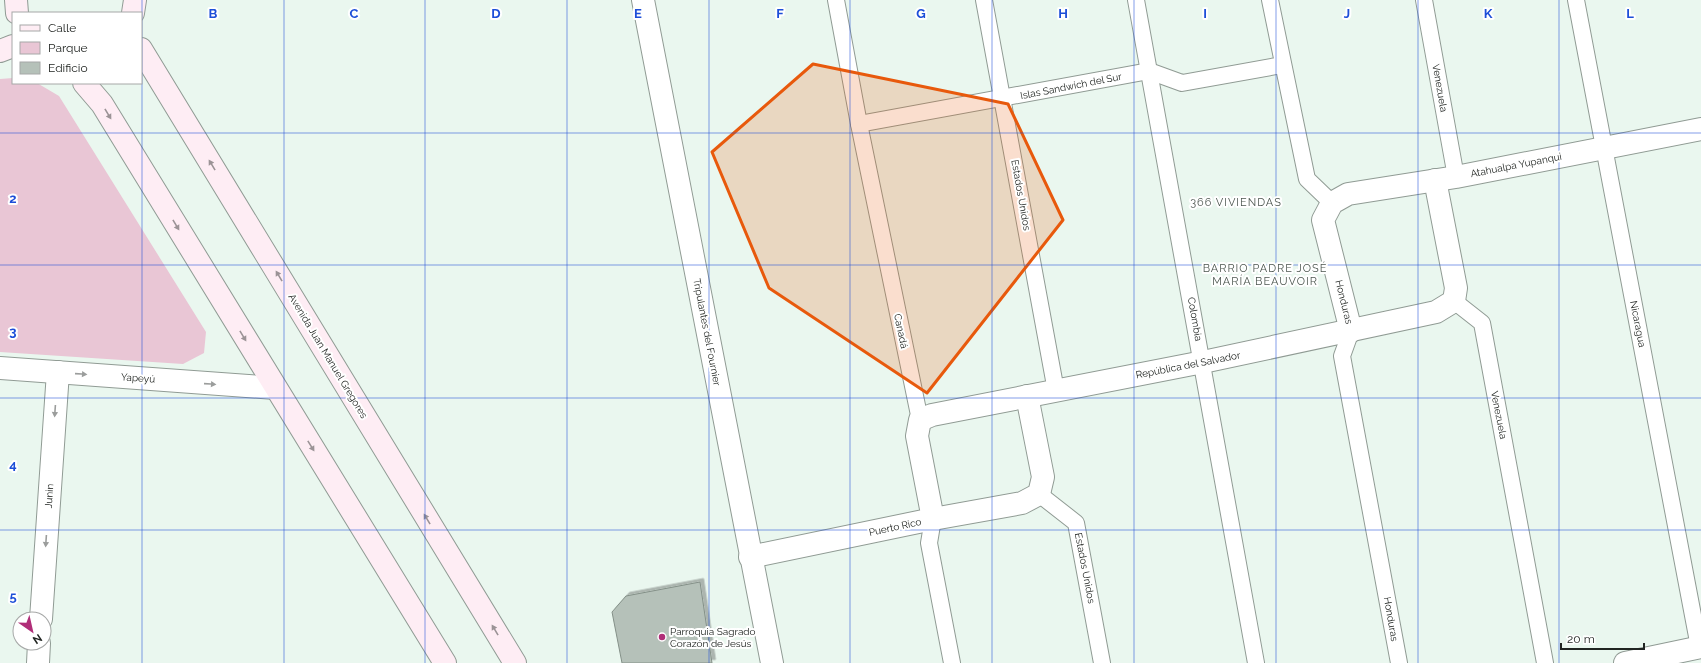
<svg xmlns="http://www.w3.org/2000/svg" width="1701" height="663" viewBox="0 0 1701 663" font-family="Raleway,sans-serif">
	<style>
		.green { fill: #e9c6d5 }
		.building { fill: #b5c1b9; stroke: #849088; filter: url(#shadow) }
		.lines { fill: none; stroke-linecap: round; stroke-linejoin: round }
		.service-casing { stroke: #909b94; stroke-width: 18 }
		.minor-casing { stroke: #909b94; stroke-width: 24 }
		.secondary-casing { stroke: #909b94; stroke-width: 24 }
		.service { stroke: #fff; stroke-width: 16 }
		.minor { stroke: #fff; stroke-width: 22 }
		.secondary { stroke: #feedf4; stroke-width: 22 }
		.oneway { fill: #9b9396 }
		.oneway2 { fill: #9b9d9c }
		.marked { fill: #e8590c; fill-opacity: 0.2; stroke: #e8590c; stroke-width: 3; stroke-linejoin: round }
		.grid { fill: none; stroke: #1d4ed8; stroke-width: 1; stroke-opacity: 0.55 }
		.poi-dot { fill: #b02e78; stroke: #fff; stroke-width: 1.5 }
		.labels { text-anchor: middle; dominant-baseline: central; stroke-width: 4; stroke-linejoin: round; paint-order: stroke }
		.street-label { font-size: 10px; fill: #212522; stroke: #fff }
		.poi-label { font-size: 10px; fill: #212522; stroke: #fff; text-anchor: start }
		.neighbourhood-label { font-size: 11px; letter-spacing: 1px; fill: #4c564f; stroke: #fff }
		.grid-label { font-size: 13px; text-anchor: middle; font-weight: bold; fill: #1d4ed8; stroke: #fff; stroke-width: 4; stroke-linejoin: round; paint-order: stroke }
	</style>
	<defs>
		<filter id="shadow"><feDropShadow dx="3.5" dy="-3.5" stdDeviation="0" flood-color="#0004"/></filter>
	</defs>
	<rect width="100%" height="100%" fill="#eaf7ef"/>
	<!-- green -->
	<path class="green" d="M13,78V83H37L59,96L206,332L204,353L183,364L0,352V79Z"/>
	<!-- building -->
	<path class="building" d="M700,582L712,663H622L612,612L626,596Z"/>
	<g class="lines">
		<!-- service casing -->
		<g class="service-casing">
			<g id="service">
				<path d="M836,0L859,124L920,420"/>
				<path d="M984,0L1056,391"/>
				<path d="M1136,0L1256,663"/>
				<path d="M1270,0L1307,179L1332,203"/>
				<path d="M1424,0L1456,177"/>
				<path d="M1576,0L1699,647"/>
				<path d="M859,124L1149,71L1182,83L1282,65"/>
				<path d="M1454,301L1482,323L1545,663"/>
				<path d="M1351,331L1342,356L1399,663"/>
				<path d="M1039,494L1076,523L1102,663"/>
				<path d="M933,519L929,543L952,663"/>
			</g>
		</g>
		<!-- minor casing -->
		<g class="minor-casing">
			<g id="minor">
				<path d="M643,0L772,663"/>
				<path d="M1351,331L1323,220L1332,203L1348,194L1456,177L1701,129"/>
				<path d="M0,368L275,388"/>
				<path d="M933,519L917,436L920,420L932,415L1203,362L1436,312L1454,301L1456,288L1435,180"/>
				<path d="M750,557L933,519L1022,503L1039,494L1043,477L1027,396"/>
				<path d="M41,619L58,372"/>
				<path d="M38,663L39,643"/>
				<path d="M1625,663L1701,647"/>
			</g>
		</g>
		<!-- secondary casing -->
		<g class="secondary-casing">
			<g id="secondary">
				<path d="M16,0L17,13"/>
				<path d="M133,13L135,0"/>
				<path d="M141,49L515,663"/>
				<path d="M0,51L13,46"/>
				<path d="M84,83L102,104L445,663"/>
			</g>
		</g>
		<!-- service -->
		<use href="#service" class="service"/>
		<!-- minor -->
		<use href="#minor" class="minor"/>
		<!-- secondary -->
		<use href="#secondary" class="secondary"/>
	</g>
	<!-- one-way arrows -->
	<defs><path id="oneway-solid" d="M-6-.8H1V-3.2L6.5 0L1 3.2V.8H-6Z"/></defs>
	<g class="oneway">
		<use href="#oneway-solid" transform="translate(108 114) rotate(59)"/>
		<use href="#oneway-solid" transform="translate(212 165) rotate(-121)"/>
		<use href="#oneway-solid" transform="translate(176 225) rotate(59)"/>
		<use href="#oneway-solid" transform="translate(279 276) rotate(-121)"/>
		<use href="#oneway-solid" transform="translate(243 336) rotate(59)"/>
		<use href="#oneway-solid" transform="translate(311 446) rotate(58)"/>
		<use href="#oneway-solid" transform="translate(427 519) rotate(-121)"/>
		<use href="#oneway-solid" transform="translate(495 630) rotate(-121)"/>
	</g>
	<g class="oneway2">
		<use href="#oneway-solid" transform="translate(81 374) rotate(4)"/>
		<use href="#oneway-solid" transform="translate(210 384) rotate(4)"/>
		<use href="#oneway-solid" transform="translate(55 411) rotate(94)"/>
		<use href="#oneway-solid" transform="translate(46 541) rotate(94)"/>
	</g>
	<!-- marked area -->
	<path class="marked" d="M813,64L1008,104L1063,220L927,393L769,288L712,152Z"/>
	<!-- grid -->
	<path class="grid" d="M142,0V663M284,0V663M425,0V663M567,0V663M709,0V663M850,0V663M992,0V663M1134,0V663M1276,0V663M1418,0V663M1559,0V663M0,133H1701M0,265H1701M0,398H1701M0,530H1701"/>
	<!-- markers -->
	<circle class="poi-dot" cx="662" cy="637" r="4"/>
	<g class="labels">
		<!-- street labels -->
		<g class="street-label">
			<text transform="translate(1071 86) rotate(-11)">Islas Sandwich del Sur</text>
			<text transform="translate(1440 88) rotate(80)">Venezuela</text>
			<text transform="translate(1516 165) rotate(-11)">Atahualpa Yupanqui</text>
			<text transform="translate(1021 195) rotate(80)">Estados Unidos</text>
			<text transform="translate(1344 302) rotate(76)">Honduras</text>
			<text transform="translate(1195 319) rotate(80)">Colombia</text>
			<text transform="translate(1638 324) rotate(79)">Nicaragua</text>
			<text transform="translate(901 331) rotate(78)">Canadá</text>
			<text transform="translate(707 332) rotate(79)">Tripulantes del Fournier</text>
			<text transform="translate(328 356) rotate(59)">Avenida Juan Manuel Gregores</text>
			<text transform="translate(1188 365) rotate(-11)">República del Salvador</text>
			<text transform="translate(138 378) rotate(4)">Yapeyú</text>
			<text transform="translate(1499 415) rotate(79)">Venezuela</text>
			<text transform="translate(49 496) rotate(-86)">Junin</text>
			<text transform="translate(895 527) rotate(-12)">Puerto Rico</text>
			<text transform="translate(1085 568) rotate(79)">Estados Unidos</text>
			<text transform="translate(1391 619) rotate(80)">Honduras</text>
		</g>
		<!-- poi labels -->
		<g class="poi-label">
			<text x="670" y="631">Parroquia Sagrado<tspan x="670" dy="12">Corazón de Jesús</tspan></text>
		</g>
		<!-- neighbourhood labels -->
		<g class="neighbourhood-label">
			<text x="1236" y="202">366 VIVIENDAS</text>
			<text x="1265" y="268">BARRIO PADRE JOSÉ<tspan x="1265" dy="13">MARÍA BEAUVOIR</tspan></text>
		</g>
	</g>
	<g class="grid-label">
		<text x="213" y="18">B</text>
		<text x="354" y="18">C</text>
		<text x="496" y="18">D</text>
		<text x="638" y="18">E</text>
		<text x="780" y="18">F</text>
		<text x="921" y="18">G</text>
		<text x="1063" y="18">H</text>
		<text x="1205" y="18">I</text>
		<text x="1347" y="18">J</text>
		<text x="1488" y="18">K</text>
		<text x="1630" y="18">L</text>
		<text x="13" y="203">2</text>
		<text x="13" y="336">3</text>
		<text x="13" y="469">4</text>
		<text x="13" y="601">5</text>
	</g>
	<!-- legend -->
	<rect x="12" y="12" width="130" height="72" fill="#ffffff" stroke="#a6a8a7"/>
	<rect x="20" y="25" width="20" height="6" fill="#feedf4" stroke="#a6a8a7"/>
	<text x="48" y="32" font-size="12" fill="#212522">Calle</text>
	<rect x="20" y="42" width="20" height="12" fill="#e9c6d5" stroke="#a6a8a7"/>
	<text x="48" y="52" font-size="12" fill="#212522">Parque</text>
	<rect x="20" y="62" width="20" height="12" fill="#b5c1b9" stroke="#a6a8a7"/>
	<text x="48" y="72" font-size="12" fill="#212522">Edificio</text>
	<!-- north arrow -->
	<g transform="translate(32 631) rotate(146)"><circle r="19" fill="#ffffff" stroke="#a6a8a7"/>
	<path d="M0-3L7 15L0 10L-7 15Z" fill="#b02e78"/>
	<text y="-6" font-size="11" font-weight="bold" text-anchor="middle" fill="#212522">N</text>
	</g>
	<!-- scale -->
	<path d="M1561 643v6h83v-6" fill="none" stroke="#212522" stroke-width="2"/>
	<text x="1567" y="643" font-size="12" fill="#212522" stroke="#ffffff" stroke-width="3" paint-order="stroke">20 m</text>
</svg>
